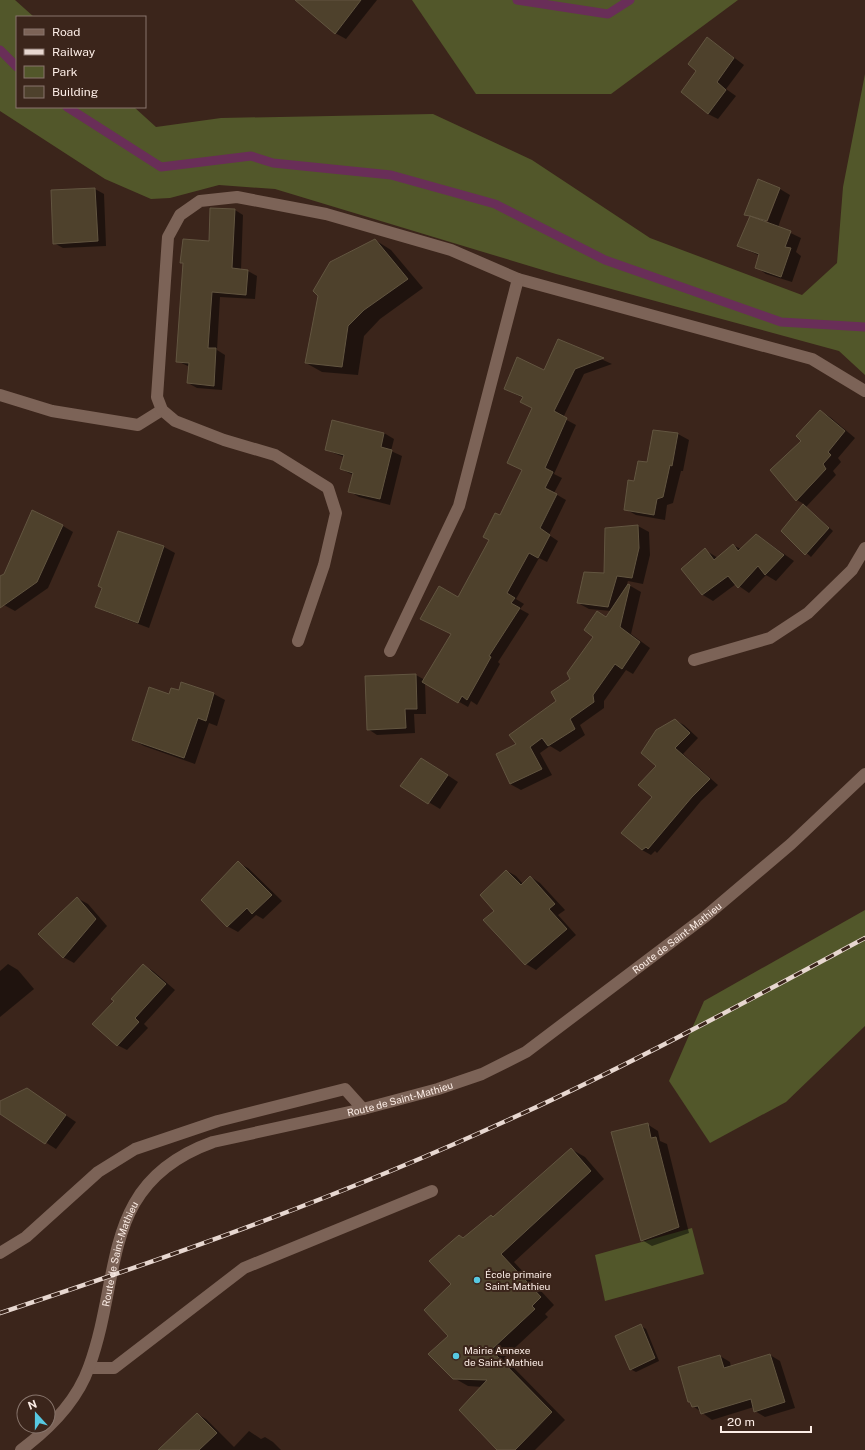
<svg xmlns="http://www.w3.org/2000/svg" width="865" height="1450" viewBox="0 0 865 1450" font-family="'Public Sans',sans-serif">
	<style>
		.green { fill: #52572a }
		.shadow { fill: #0007 }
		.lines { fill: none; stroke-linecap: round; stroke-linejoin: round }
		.stream { stroke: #692e58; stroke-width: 9 }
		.building { fill: #4e412c; stroke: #625540 }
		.minor { stroke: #7c6357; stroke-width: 12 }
		.rail-casing { stroke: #e7d7d0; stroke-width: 4.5 }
		.rail { stroke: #3b251b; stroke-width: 3; stroke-dasharray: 9; stroke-linecap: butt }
		.poi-dot { fill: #57c9e2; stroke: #3b251b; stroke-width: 1.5 }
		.labels { text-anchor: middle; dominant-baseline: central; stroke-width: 4; stroke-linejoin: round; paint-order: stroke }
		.street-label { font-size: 10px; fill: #fcede6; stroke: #3b251b }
		.poi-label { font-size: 10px; fill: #fcede6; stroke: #3b251b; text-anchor: start }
	</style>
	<rect width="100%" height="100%" fill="#3b251b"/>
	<!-- green -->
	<g class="green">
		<path d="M0,0H15L34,17H17V107H134L156,127L221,118L433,114L532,160L650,238L802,295L837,263L843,187L865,74V375L839,351L556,274L275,189L219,185L170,198L151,199L105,179L0,111Z"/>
		<path d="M412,0H738L611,94H476Z"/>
		<path d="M865,910V1026L786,1102L710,1143L669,1081L704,1001Z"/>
		<path d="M692,1228L704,1274L605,1301L595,1255Z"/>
	</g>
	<!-- shadow -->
	<g class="shadow">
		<path d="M312,0H377L346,39L335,33Z"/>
		<path d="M708,38L744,65L726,89L736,96L718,119L708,114L697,70Z"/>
		<path d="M779,188L764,225L766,226L780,189L790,195L778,227L801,238L796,252L801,256L792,282L766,274L756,267L760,256L739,246L751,217L746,214Z"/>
		<path d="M95,189L104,194L106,246L63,248L54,243Z"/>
		<path d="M235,210L243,215L241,270L248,271L257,276L255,299L220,297L217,350L225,355L222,390L197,388L188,383L190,367L177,361L210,242Z"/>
		<path d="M375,240L391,250L423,288L380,319L364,336L358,375L322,372L306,363Z"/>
		<path d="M559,340L612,364L584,374L563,418L576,425L554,474L562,478L554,493L566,500L549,535L558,541L547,562L539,558L516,599L524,604L520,609L529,614L498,662L500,664L477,705L471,701L468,707L425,682L426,714H414L415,733L377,735L368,729L416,675L425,680L452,634L430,624L458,598L490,540L523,470L533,409L523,398L505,389L545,371Z"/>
		<path d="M820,411L830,417L855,438L838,458L841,462L833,471L836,475L806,507L833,531L811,557L782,531L804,504L797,500L802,441Z"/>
		<path d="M333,421L384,433L394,439L391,451L402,456L390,505L359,497L349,491L353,475L341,469L344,457L326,450Z"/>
		<path d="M654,431L678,434L689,440L683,471H681L673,503L667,505L665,520L636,515L625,509L635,482L648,463Z"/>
		<path d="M63,526L73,532L48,588L15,611L4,605L0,599V578Z"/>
		<path d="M638,526L649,532L650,555L643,584L628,581L627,584L641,592L631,634L650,648L633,674L626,670L604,701V708L580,725L585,735L560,752L550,746L540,753L552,775L521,790L510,784L517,745L557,701L611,611L589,609L578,603L605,574Z"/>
		<path d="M118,532L164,547L175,553L149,628L107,612L96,606Z"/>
		<path d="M757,535L794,561L776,581L766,575L749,593L736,584L713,601L703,595L682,569L705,550L718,558L733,545L741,549Z"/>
		<path d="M182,683L214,694L225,700L217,726L209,723L195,764L144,746L133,740L169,695L179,692Z"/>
		<path d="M675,720L684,725L698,738L683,754L718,785L701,801L657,853L655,851L651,855L642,850L653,797L657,766Z"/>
		<path d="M432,765L458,782L440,809L402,786Z"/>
		<path d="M238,863L248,868L282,901L263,919L256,915L238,932L227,926Z"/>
		<path d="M507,871L516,876L523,884L531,877L540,883L565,910L558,915L576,935L536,970L526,964L495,911Z"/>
		<path d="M77,898L88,904L107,926L74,963L63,957Z"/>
		<path d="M8,964L18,970L34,989L0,1017V971Z"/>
		<path d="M144,966L153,971L175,990L144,1024L148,1028L127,1050L117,1045L115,1001Z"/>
		<path d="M27,1089L76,1122L56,1149L0,1113V1102Z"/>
		<path d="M647,1124L658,1131L660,1141L667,1144L689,1233L652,1246L642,1240Z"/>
		<path d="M571,1149L585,1157L604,1179L514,1262L554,1305L545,1314L548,1317L504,1358L565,1420L535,1450H498L482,1387L468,1386L454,1378L449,1336L452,1284L464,1239L494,1218Z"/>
		<path d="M641,1326L646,1329L659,1361L636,1372L630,1369Z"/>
		<path d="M770,1355L780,1361L795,1408L765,1417L755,1411L754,1407L712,1420L693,1406L720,1356L730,1362L731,1367Z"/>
		<path d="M197,1414L206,1419L234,1447L249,1431L261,1439L265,1437L273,1442L281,1450H180Z"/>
	</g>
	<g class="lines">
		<!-- stream -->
		<g class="stream">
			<path d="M517,0L608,14L630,0"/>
			<path d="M0,50L17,67"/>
			<path d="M67,107L161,167L251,156L273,163L391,175L495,204L605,260L781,322L865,327"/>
		</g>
	</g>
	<!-- building -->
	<g class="building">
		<path d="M295,0H361L335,34Z"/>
		<path d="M707,37L734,58L717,82L726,90L708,114L681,92L696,71L688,64Z"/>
		<path d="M758,179L780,188L767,221L750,216L791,231L785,247L791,248L781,277L755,268L759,254L737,246L750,216L744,215Z"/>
		<path d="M95,188L98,241L53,244L51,190Z"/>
		<path d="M210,208L235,209L232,268L248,270L246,295L212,292L208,348H216L214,386L187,383L189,363L176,362L183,263H180L183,239L209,241Z"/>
		<path d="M375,239L408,279L364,310L348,326L342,367L305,363L318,296L313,291L330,262Z"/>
		<path d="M558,339L604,358L575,369L554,411L567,418L545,468L553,472L545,488L557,494L540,528L550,535L538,558L529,553L507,593L515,598L511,603L520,608L489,656L491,657L467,700L462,696L458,703L422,682L451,634L420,619L439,586L458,597L489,540L483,537L495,513L500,515L522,470L507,463L532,408L520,402L523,397L504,389L517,357L544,370Z"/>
		<path d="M820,410L845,431L828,452L831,455L823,464L826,469L796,501L770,470L801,441L796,436Z"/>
		<path d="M332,420L384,433L381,447L392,450L380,499L348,492L353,473L340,469L344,455L325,450Z"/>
		<path d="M653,430L678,433L672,466L670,465L663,497L657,499L654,515L624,510L628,480L634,481L638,461L647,462Z"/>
		<path d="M803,504L829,528L805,555L781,531Z"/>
		<path d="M32,510L63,525L37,582L0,608V576L4,574Z"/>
		<path d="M638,525L639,548L632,578L617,576L608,607L577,603L584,572L604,573L605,528Z"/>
		<path d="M118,531L164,546L138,623L95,607L102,588L98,586Z"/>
		<path d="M756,534L784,555L765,575L758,566L738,588L728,576L702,595L681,569L705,548L714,560L733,544L738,551Z"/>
		<path d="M628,584L630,585L620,627L640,642L622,669L615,664L593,695L594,702L570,719L575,729L548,746L542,738L530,747L542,769L510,784L496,754L516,744L509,735L556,701L551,692L570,679L567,673L593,637L584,630L597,611L606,617Z"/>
		<path d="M416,674L417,709H405L406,728L367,730L365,676Z"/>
		<path d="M181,682L214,693L206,721L198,718L184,758L132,740L149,687L169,694L171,688L179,690Z"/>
		<path d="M675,719L690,733L675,748L710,779L692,797L648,849L646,847L642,850L621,833L652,797L638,785L656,766L641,753L656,730Z"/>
		<path d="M421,758L448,775L428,804L400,786Z"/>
		<path d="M238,861L272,895L252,914L247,908L227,927L201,900Z"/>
		<path d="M506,870L521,885L530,876L555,904L549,909L567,929L525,965L483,920L494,911L480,895Z"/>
		<path d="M77,897L96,919L63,958L38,934Z"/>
		<path d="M143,964L166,984L135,1018L139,1022L117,1046L92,1024L114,1001L111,999Z"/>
		<path d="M27,1088L66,1115L45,1144L0,1114V1101Z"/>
		<path d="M648,1123L651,1138L656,1137L679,1227L641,1241L611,1132Z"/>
		<path d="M571,1148L591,1171L501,1254L541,1297L532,1306L535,1309L491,1350L552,1412L515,1450H497L459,1410L487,1380L453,1379L428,1354L448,1336L424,1310L451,1284L429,1261L459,1235L463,1238L491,1215L493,1217Z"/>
		<path d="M641,1324L655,1358L630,1370L615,1336Z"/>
		<path d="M770,1354L785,1402L754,1412L751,1399L701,1414L698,1406L692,1407L690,1402H688L678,1367L720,1355L724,1368Z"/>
		<path d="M197,1413L217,1433L199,1450H158Z"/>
	</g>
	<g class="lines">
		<!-- minor -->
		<g class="minor">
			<path d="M0,395L52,411L138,425L162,410"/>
			<path d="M298,641L324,565L336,513L328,488L275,455L224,440L175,421L162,410L157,397L168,237L180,215L200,201L237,197L326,214L451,250L518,279L812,359L865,391"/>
			<path d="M390,651L459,506L518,279"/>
			<path d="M694,660L770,638L808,613L852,570L865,548"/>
			<path d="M0,1253L26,1237L98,1172L135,1149L218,1121L345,1089L363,1109"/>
			<path d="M89,1368H114L244,1268L432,1191"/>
			<path id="s1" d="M21,1450C49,1429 77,1401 89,1367C123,1274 99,1183 213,1142L363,1109L438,1089L482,1074L526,1052L706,916L791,844L865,774"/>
		</g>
		<!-- rail casing -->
		<g class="rail-casing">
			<path id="rail" d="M0,1313C176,1255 350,1193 519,1115C637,1061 751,999 865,938"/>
		</g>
		<!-- rail -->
		<use href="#rail" class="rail"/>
	</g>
	<!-- markers -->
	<g class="poi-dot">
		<circle cx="477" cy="1280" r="4"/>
		<circle cx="456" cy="1356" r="4"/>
	</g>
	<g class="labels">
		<!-- street labels -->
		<g class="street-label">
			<text stroke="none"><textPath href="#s1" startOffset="897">Route de Saint-Mathieu</textPath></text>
			<text stroke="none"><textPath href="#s1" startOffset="573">Route de Saint-Mathieu</textPath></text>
			<text stroke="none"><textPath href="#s1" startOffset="226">Route de Saint-Mathieu</textPath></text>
		</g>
		<!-- poi labels -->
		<g class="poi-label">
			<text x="485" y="1274">École primaire<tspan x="485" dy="12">Saint-Mathieu</tspan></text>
			<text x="464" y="1350">Mairie Annexe<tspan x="464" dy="12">de Saint-Mathieu</tspan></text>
		</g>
	</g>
	<!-- legend -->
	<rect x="16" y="16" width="130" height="92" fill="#3b251b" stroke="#88756c"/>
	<rect x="24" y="29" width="20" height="6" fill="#7c6357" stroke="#88756c"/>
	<text x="52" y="36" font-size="12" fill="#fcede6">Road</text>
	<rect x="24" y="49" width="20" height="6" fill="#e7d7d0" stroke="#88756c"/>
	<text x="52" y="56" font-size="12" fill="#fcede6">Railway</text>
	<rect x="24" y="66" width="20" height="12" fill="#52572a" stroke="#88756c"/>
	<text x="52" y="76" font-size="12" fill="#fcede6">Park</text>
	<rect x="24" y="86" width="20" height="12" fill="#4e412c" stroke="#88756c"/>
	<text x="52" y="96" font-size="12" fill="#fcede6">Building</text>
	<!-- north arrow -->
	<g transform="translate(36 1414) rotate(339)"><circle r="19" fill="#3b251b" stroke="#88756c"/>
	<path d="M0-3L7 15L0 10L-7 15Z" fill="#57c9e2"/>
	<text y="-6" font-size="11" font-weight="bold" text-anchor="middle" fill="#fcede6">N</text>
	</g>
	<!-- scale -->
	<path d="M721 1426v6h90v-6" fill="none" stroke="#fcede6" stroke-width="2"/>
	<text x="727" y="1426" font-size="12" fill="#fcede6" stroke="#3b251b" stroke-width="3" paint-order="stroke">20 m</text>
</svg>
